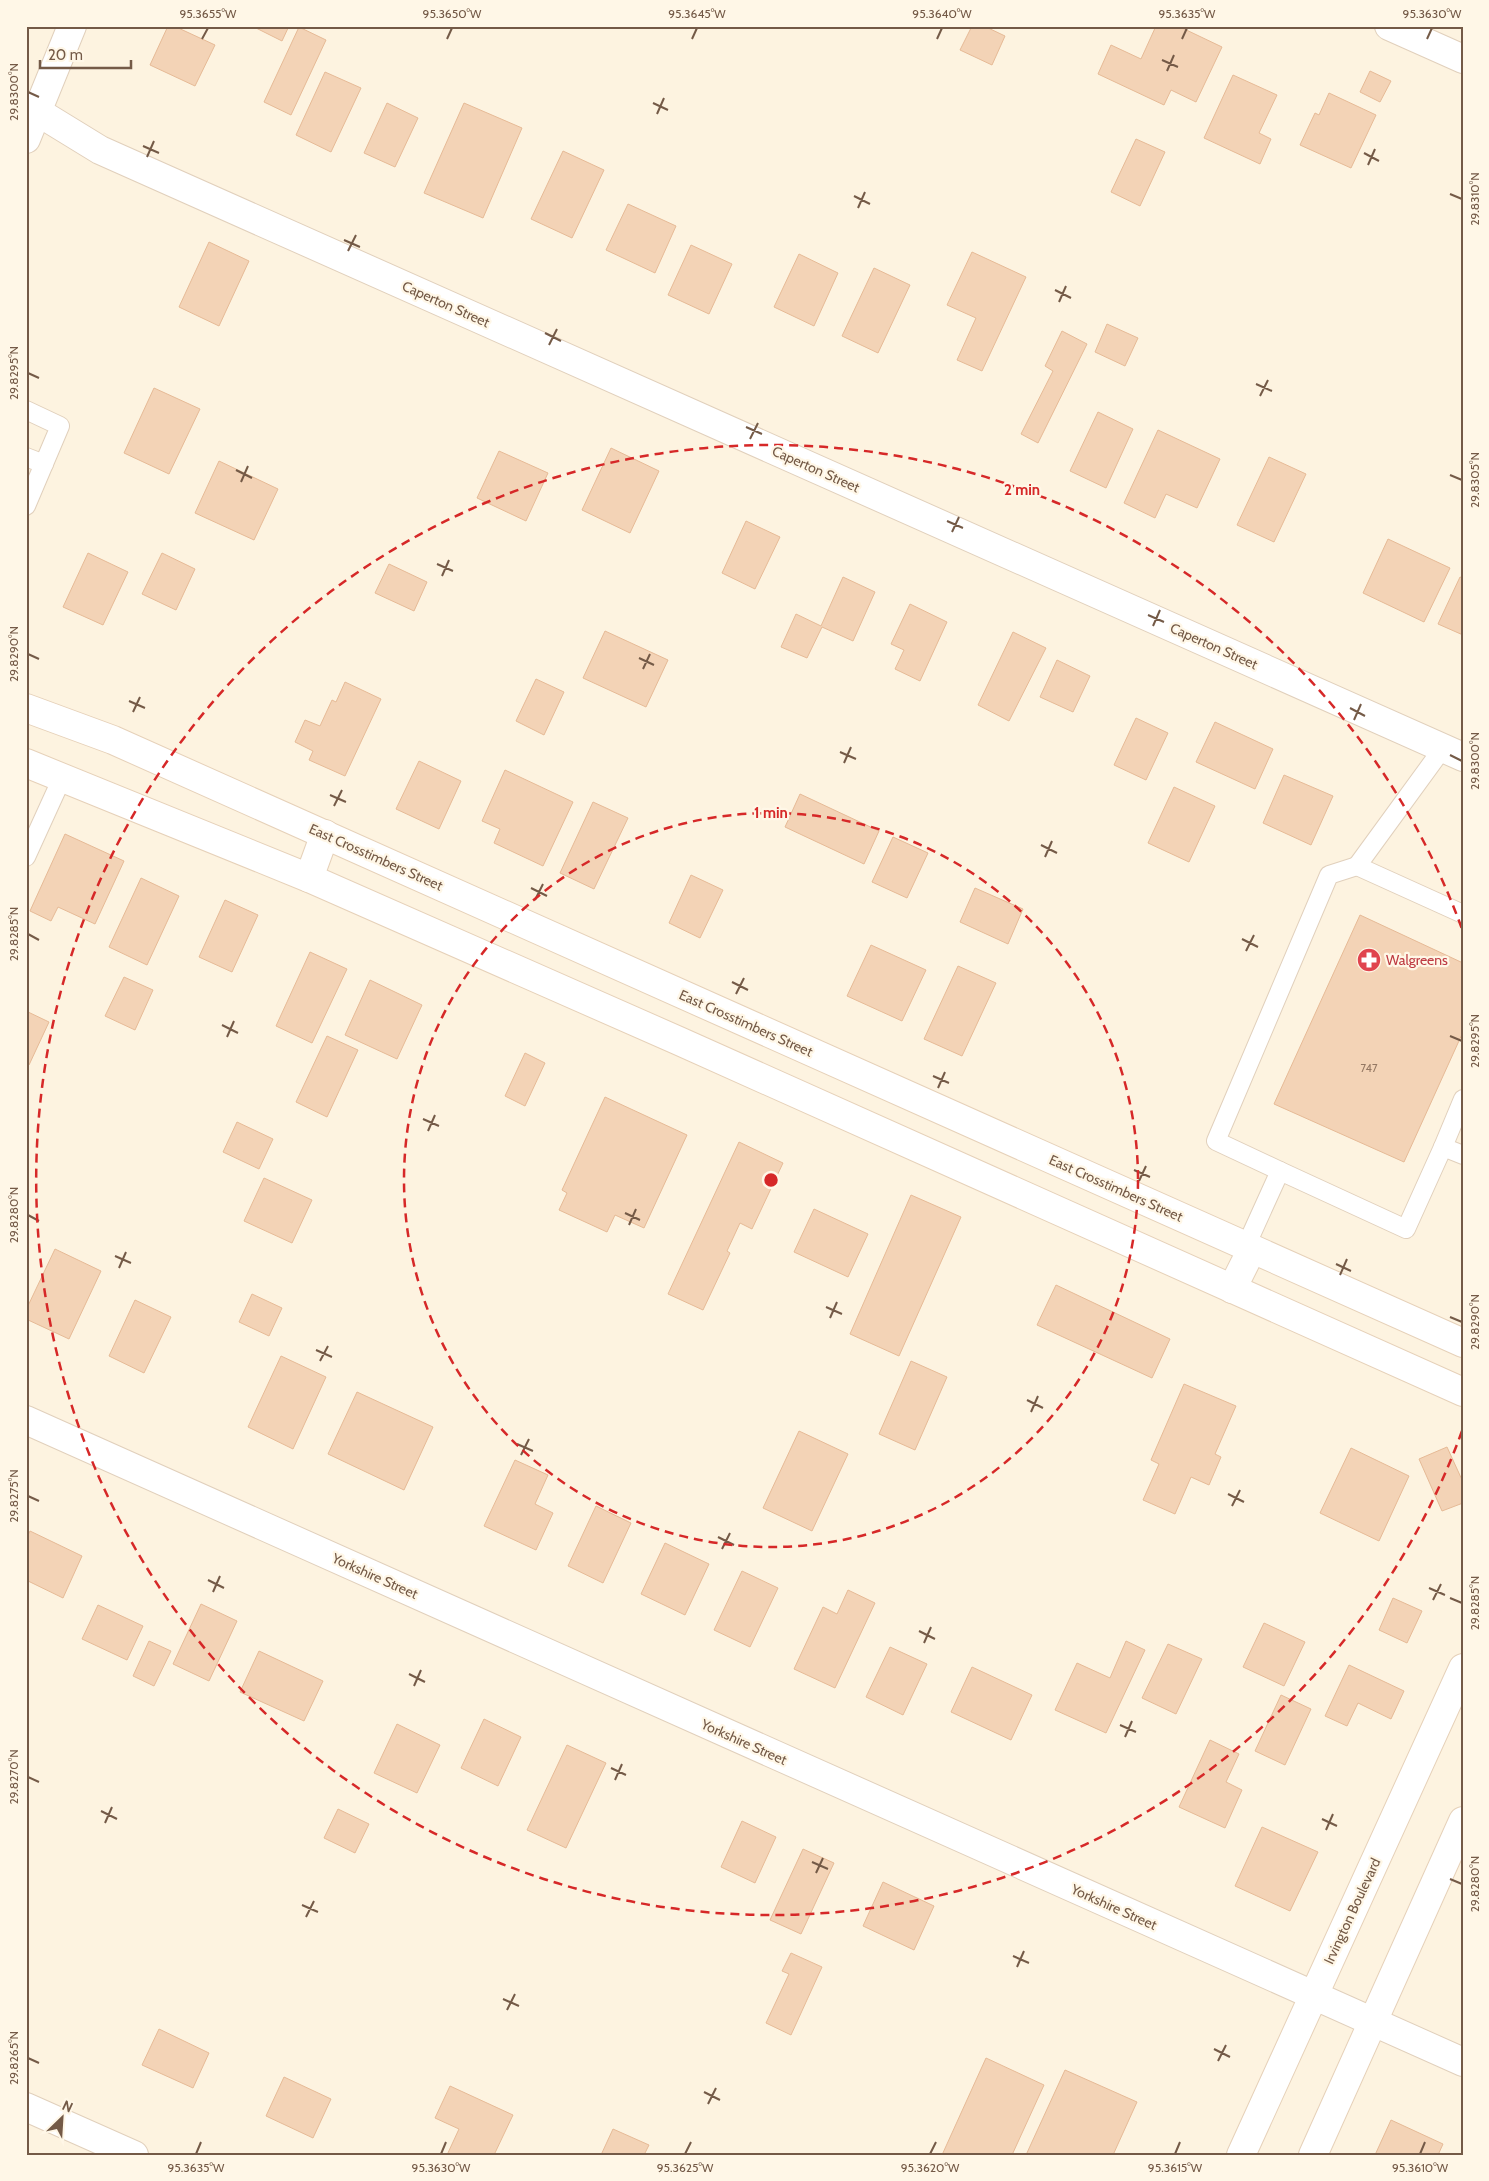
<svg xmlns="http://www.w3.org/2000/svg" width="1489" height="2181" viewBox="0 0 1489 2181" font-family="Cabin,sans-serif">
	<style>
		.building { fill: #f3d3b6; stroke: #e6ba96 }
		.lines { fill: none; stroke-linecap: round; stroke-linejoin: round }
		.lane-casing { stroke: #e1d0bc; stroke-width: 20 }
		.street-casing { stroke: #e1d0bc; stroke-width: 30 }
		.secondary-casing { stroke: #e6d1b9; stroke-width: 30 }
		.lane { stroke: #fff; stroke-width: 18 }
		.street { stroke: #fff; stroke-width: 28 }
		.secondary { stroke: #fff; stroke-width: 28 }
		.ticks { fill: none; stroke: #745a47; stroke-width: 2 }
		.ring { fill: none; stroke: #d62828; stroke-width: 2.5; stroke-dasharray: 9 6 }
		.labels { text-anchor: middle; dominant-baseline: central; stroke-width: 4.5; stroke-linejoin: round; paint-order: stroke }
		.number-label { font-size: 11px; fill: #947863 }
		.street-label { font-size: 14px; fill: #745a47; stroke: #fff7e7 }
		.health-label { font-size: 14px; fill: #be3a42; stroke: #fff7e7; text-anchor: start }
		.centre { fill: #d62828; stroke: #fff7e7; stroke-width: 2.5 }
		.ring-label { font-size: 15px; text-anchor: middle; font-weight: bold; fill: #d62828; stroke: #fff7e7; stroke-width: 4.5; stroke-linejoin: round; paint-order: stroke }
		.neatline { fill: none; stroke: #745a47; stroke-width: 2 }
		.ticks-label { font-size: 12px; text-anchor: middle; fill: #745a47 }
	</style>
	<rect width="100%" height="100%" fill="#fdf3e0"/>
	<!-- building -->
	<g class="building">
		<path d="M168,26H174L215,45L195,86L150,65Z"/>
		<path d="M252,26H289L282,41Z"/>
		<path d="M972,26H984L1005,36L992,65L960,50Z"/>
		<path d="M1156,26H1178L1222,47L1196,102L1171,90L1164,105L1098,74L1111,45L1141,59Z"/>
		<path d="M299,27L326,40L291,115L264,102Z"/>
		<path d="M1370,71L1391,81L1380,102L1360,92Z"/>
		<path d="M325,72L361,88L331,152L296,135Z"/>
		<path d="M1233,75L1277,95L1259,133L1271,139L1260,164L1204,138Z"/>
		<path d="M1329,93L1376,115L1351,168L1300,145L1315,113L1319,115Z"/>
		<path d="M387,103L418,118L395,167L364,153Z"/>
		<path d="M464,103L522,128L483,218L424,193Z"/>
		<path d="M1136,139L1165,152L1140,206L1111,192Z"/>
		<path d="M563,151L604,170L572,238L531,219Z"/>
		<path d="M628,204L676,226L655,273L606,250Z"/>
		<path d="M209,242L249,261L219,326L179,307Z"/>
		<path d="M691,245L732,264L709,314L668,295Z"/>
		<path d="M972,252L1026,277L982,371L957,360L976,318L947,305Z"/>
		<path d="M799,254L838,273L814,326L774,307Z"/>
		<path d="M874,268L910,285L878,353L842,336Z"/>
		<path d="M1107,324L1138,338L1125,366L1095,352Z"/>
		<path d="M1062,331L1087,344L1038,443L1021,434L1053,371L1045,366Z"/>
		<path d="M154,388L200,409L169,474L124,453Z"/>
		<path d="M1098,412L1133,429L1106,488L1070,471Z"/>
		<path d="M1158,430L1220,459L1197,508L1166,494L1155,518L1124,503Z"/>
		<path d="M611,448L659,471L630,533L582,510Z"/>
		<path d="M499,451L548,473L526,521L477,498Z"/>
		<path d="M1269,457L1306,474L1274,542L1237,525Z"/>
		<path d="M219,461L278,489L254,540L195,513Z"/>
		<path d="M746,521L780,537L755,589L722,573Z"/>
		<path d="M1388,539L1450,568L1424,622L1363,593Z"/>
		<path d="M88,553L128,572L103,625L63,607Z"/>
		<path d="M162,553L195,569L176,610L142,594Z"/>
		<path d="M389,564L427,582L414,611L375,593Z"/>
		<path d="M843,577L875,592L853,641L822,627L807,658L781,647L796,614L821,626Z"/>
		<path d="M1460,577L1463,578V635L1438,624Z"/>
		<path d="M910,604L947,622L920,681L895,669L904,650L891,644Z"/>
		<path d="M605,631L668,660L646,707L583,678Z"/>
		<path d="M1013,632L1046,648L1009,721L978,705Z"/>
		<path d="M1057,660L1090,676L1073,712L1040,697Z"/>
		<path d="M536,679L564,692L544,735L516,721Z"/>
		<path d="M345,682L381,699L345,776L309,760L313,751L295,742L305,720L320,726L332,700L336,702Z"/>
		<path d="M1136,718L1168,733L1146,780L1114,765Z"/>
		<path d="M1215,722L1273,749L1255,789L1196,762Z"/>
		<path d="M419,761L461,781L439,829L396,809Z"/>
		<path d="M505,770L573,802L543,866L494,843L500,829L482,821Z"/>
		<path d="M1284,775L1333,796L1311,845L1263,823Z"/>
		<path d="M1174,787L1215,806L1189,862L1148,843Z"/>
		<path d="M800,794L879,831L864,864L785,827Z"/>
		<path d="M593,802L628,818L594,889L560,873Z"/>
		<path d="M65,834L124,861L95,924L58,907L51,921L30,911Z"/>
		<path d="M893,837L928,853L907,898L872,882Z"/>
		<path d="M691,875L723,890L700,938L669,923Z"/>
		<path d="M141,878L179,896L147,965L109,947Z"/>
		<path d="M975,888L1023,909L1008,944L960,922Z"/>
		<path d="M225,900L258,915L232,972L199,957Z"/>
		<path d="M1360,915L1463,963V1032L1404,1162L1274,1104Z"/>
		<path d="M871,945L926,970L902,1021L847,996Z"/>
		<path d="M310,952L347,969L312,1043L276,1026Z"/>
		<path d="M958,966L996,983L962,1056L924,1039Z"/>
		<path d="M124,977L153,990L135,1030L105,1016Z"/>
		<path d="M370,980L422,1005L397,1059L345,1035Z"/>
		<path d="M26,1011L49,1022L29,1065L26,1064Z"/>
		<path d="M327,1036L358,1050L327,1117L296,1102Z"/>
		<path d="M525,1053L545,1063L525,1106L505,1096Z"/>
		<path d="M605,1097L687,1135L644,1228L615,1215L607,1232L559,1210L567,1193L562,1190Z"/>
		<path d="M237,1122L273,1139L259,1169L223,1152Z"/>
		<path d="M739,1142L783,1163L752,1229L740,1223L727,1251L730,1253L703,1310L668,1294Z"/>
		<path d="M264,1178L312,1200L292,1243L244,1221Z"/>
		<path d="M911,1195L961,1217L899,1356L850,1334Z"/>
		<path d="M814,1209L868,1234L848,1277L794,1252Z"/>
		<path d="M55,1249L101,1271L69,1339L26,1319V1310Z"/>
		<path d="M1056,1285L1170,1339L1152,1378L1037,1325Z"/>
		<path d="M252,1294L282,1308L269,1336L239,1322Z"/>
		<path d="M135,1300L171,1317L144,1373L109,1356Z"/>
		<path d="M281,1356L326,1377L293,1449L248,1427Z"/>
		<path d="M911,1361L947,1377L915,1450L879,1434Z"/>
		<path d="M1184,1384L1236,1406L1215,1454L1221,1457L1209,1485L1191,1477L1175,1514L1143,1500L1159,1464L1151,1460Z"/>
		<path d="M357,1392L433,1427L404,1490L328,1454Z"/>
		<path d="M799,1431L848,1454L812,1531L763,1508Z"/>
		<path d="M1447,1447L1463,1482V1503L1442,1511L1419,1459Z"/>
		<path d="M1351,1448L1409,1476L1379,1541L1320,1513Z"/>
		<path d="M515,1460L548,1475L535,1504L553,1513L536,1550L484,1526Z"/>
		<path d="M596,1506L631,1523L603,1583L568,1566Z"/>
		<path d="M30,1531L82,1556L63,1598L26,1580V1539Z"/>
		<path d="M665,1543L709,1564L685,1615L641,1594Z"/>
		<path d="M742,1571L778,1588L750,1647L714,1630Z"/>
		<path d="M848,1590L875,1603L835,1688L794,1669L823,1607L837,1614Z"/>
		<path d="M1393,1598L1422,1611L1407,1643L1379,1630Z"/>
		<path d="M201,1604L237,1621L209,1681L173,1664Z"/>
		<path d="M98,1605L143,1626L127,1660L82,1639Z"/>
		<path d="M1264,1623L1305,1642L1284,1686L1243,1667Z"/>
		<path d="M149,1641L171,1651L154,1686L133,1676Z"/>
		<path d="M1126,1641L1145,1650L1106,1733L1055,1710L1077,1663L1110,1678Z"/>
		<path d="M1168,1644L1202,1659L1176,1714L1142,1698Z"/>
		<path d="M890,1647L927,1664L903,1715L866,1697Z"/>
		<path d="M259,1651L323,1681L304,1721L240,1692Z"/>
		<path d="M1349,1665L1404,1691L1391,1719L1358,1703L1347,1726L1325,1716Z"/>
		<path d="M972,1667L1032,1695L1011,1740L951,1712Z"/>
		<path d="M1281,1695L1311,1709L1285,1765L1255,1751Z"/>
		<path d="M484,1719L521,1737L498,1786L461,1768Z"/>
		<path d="M397,1724L440,1745L417,1793L374,1773Z"/>
		<path d="M1210,1740L1239,1754L1226,1782L1242,1790L1225,1828L1179,1807Z"/>
		<path d="M567,1745L606,1763L566,1848L527,1830Z"/>
		<path d="M338,1809L369,1824L355,1853L324,1838Z"/>
		<path d="M742,1821L776,1837L755,1883L721,1867Z"/>
		<path d="M1262,1827L1318,1852L1290,1911L1235,1886Z"/>
		<path d="M803,1849L834,1863L801,1934L770,1920Z"/>
		<path d="M883,1882L934,1906L914,1950L863,1926Z"/>
		<path d="M791,1953L822,1967L791,2035L766,2023L789,1974L782,1971Z"/>
		<path d="M159,2029L209,2053L193,2088L142,2065Z"/>
		<path d="M986,2058L1044,2085L1012,2155H942Z"/>
		<path d="M1065,2070L1137,2102L1113,2155H1026Z"/>
		<path d="M284,2077L331,2099L313,2138L266,2116Z"/>
		<path d="M450,2086L513,2115L494,2155H447L459,2129L435,2118Z"/>
		<path d="M1391,2120L1443,2144L1438,2155H1375Z"/>
		<path d="M613,2129L649,2145L644,2155H601Z"/>
	</g>
	<g class="lines">
		<!-- lane casing -->
		<g class="lane-casing">
			<g id="lane">
				<path d="M26,410L60,426L26,506"/>
				<path d="M26,457L44,464"/>
				<path d="M1443,748L1357,866L1463,914"/>
				<path d="M26,857L62,778"/>
				<path d="M1463,1099L1443,1147L1463,1155"/>
				<path d="M1280,1171L1216,1141L1329,875L1357,866"/>
				<path d="M1246,1246L1280,1171L1406,1229L1443,1147"/>
			</g>
		</g>
		<!-- street casing -->
		<g class="street-casing">
			<g id="street">
				<path d="M1389,26L1463,59"/>
				<path d="M38,112L100,150L1463,757"/>
				<path d="M26,139L72,26"/>
				<path d="M26,1420L1463,2062"/>
				<path d="M26,2107L134,2155"/>
			</g>
		</g>
		<!-- secondary casing -->
		<g class="secondary-casing">
			<g id="secondary">
				<path d="M26,708L113,740L1463,1343"/>
				<path d="M26,763L309,878L679,1041L1463,1392"/>
				<path d="M309,878L325,834"/>
				<path d="M1232,1289L1252,1249"/>
				<path d="M1241,2155L1463,1668"/>
				<path d="M1313,2155L1463,1821"/>
			</g>
		</g>
		<!-- lane -->
		<use href="#lane" class="lane"/>
		<!-- street -->
		<use href="#street" class="street"/>
		<!-- secondary -->
		<use href="#secondary" class="secondary"/>
	</g>
	<!-- ticks -->
	<path class="ticks" d="M202,39L208,28M447,39L452,28M692,39L697,28M937,39L942,28M1182,39L1187,28M1427,39L1432,28M1162,60L1178,67M1167,71L1174,55M28,92L39,97M653,103L668,110M657,114L664,98M143,146L159,153M1364,153L1379,161M147,157L154,141M1368,165L1375,149M1450,194L1462,199M854,196L870,204M858,208L865,192M344,240L360,247M348,251L356,235M1055,290L1071,298M1059,302L1066,286M545,333L561,341M549,345L557,329M28,373L39,378M1256,384L1272,391M1260,396L1268,380M746,427L762,434M750,439L758,423M236,470L252,478M1450,475L1462,480M241,482L248,466M947,521L963,528M952,532L959,517M437,564L453,571M442,576L449,560M1148,615L1164,622M1153,626L1160,610M28,654L39,659M639,658L654,665M643,669L650,654M129,701L145,708M1350,708L1365,716M133,712L140,697M1354,720L1361,704M840,752L856,759M1450,755L1462,761M844,763L851,747M330,795L346,802M334,806L342,790M1041,845L1057,853M1045,857L1052,841M531,888L547,896M535,900L543,884M28,934L39,940M1242,939L1258,947M1246,951L1254,935M732,982L748,990M736,994L744,978M222,1025L238,1033M1450,1036L1462,1041M227,1037L234,1021M933,1076L949,1083M938,1088L945,1072M423,1119L439,1126M428,1131L435,1115M1134,1170L1150,1177M1139,1181L1146,1166M625,1213L640,1220M28,1215L39,1221M629,1225L636,1209M115,1256L131,1263M1336,1264L1351,1271M119,1268L126,1252M1340,1275L1347,1259M826,1307L842,1314M1450,1317L1462,1322M830,1318L837,1302M316,1350L332,1357M320,1361L328,1346M1027,1400L1043,1408M1031,1412L1038,1396M517,1444L533,1451M521,1455L529,1439M1228,1494L1244,1502M28,1496L39,1501M1232,1506L1240,1490M718,1537L734,1545M722,1549L730,1533M208,1580L224,1588M1429,1588L1445,1595M213,1592L220,1576M1450,1598L1462,1603M1433,1600L1441,1584M919,1631L935,1639M924,1643L931,1627M409,1674L425,1682M414,1686L421,1670M1120,1725L1136,1732M1125,1737L1132,1721M611,1768L626,1775M28,1777L39,1782M615,1780L622,1764M101,1811L117,1819M1322,1819L1337,1826M105,1823L112,1807M1326,1830L1333,1814M812,1862L828,1869M816,1873L823,1858M1450,1879L1462,1884M302,1905L318,1912M306,1917L314,1901M1013,1956L1029,1963M1017,1967L1024,1951M503,1999L519,2006M507,2010L515,1994M1214,2049L1230,2057M28,2058L39,2063M1218,2061L1226,2045M704,2092L720,2100M708,2104L716,2088M196,2154L201,2142M441,2154L446,2142M685,2154L691,2142M930,2154L936,2142M1175,2154L1180,2142M1420,2154L1425,2142"/>
	<!-- distance rings -->
	<g class="ring">
		<circle cx="771" cy="1180" r="367"/>
		<path d="M1462 1431A735 735 0 1 1 1462 929"/>
	</g>
	<!-- icons -->
	<defs>
		<g id="pharmacy-disc" transform="scale(1.25)"><circle r="9.5" fill="#e0444e" stroke="#fff7e7"/><path d="M-2-6h4v4h4v4h-4v4h-4v-4h-4v-4h4Z" fill="#fff"/></g>
	</defs>
	<g fill-rule="evenodd">
		<use href="#pharmacy-disc" x="1369" y="960"/>
	</g>
	<g class="labels">
		<!-- number labels -->
		<g class="number-label">
			<text x="1369" y="1068">747</text>
		</g>
		<!-- street labels -->
		<g class="street-label">
			<text transform="translate(446 304) rotate(24)">Caperton Street</text>
			<text transform="translate(816 469) rotate(24)">Caperton Street</text>
			<text transform="translate(1214 646) rotate(24)">Caperton Street</text>
			<text transform="translate(376 857) rotate(24)">East Crosstimbers Street</text>
			<text transform="translate(746 1023) rotate(24)">East Crosstimbers Street</text>
			<text transform="translate(1116 1188) rotate(24)">East Crosstimbers Street</text>
			<text transform="translate(375 1576) rotate(24)">Yorkshire Street</text>
			<text transform="translate(744 1742) rotate(24)">Yorkshire Street</text>
			<text transform="translate(1114 1907) rotate(24)">Yorkshire Street</text>
			<text transform="translate(1352 1911) rotate(-65)">Irvington Boulevard</text>
		</g>
		<!-- health labels -->
		<g class="health-label">
			<text x="1386" y="960">Walgreens</text>
		</g>
	</g>
	<circle cx="771" cy="1180" r="8" class="centre"/>
	<g class="ring-label">
		<text x="1022" y="495">2 min</text>
		<text x="771" y="818">1 min</text>
	</g>
	<!-- border -->
	<rect width="1489" height="2181" fill="none" stroke="#fff7e7" stroke-width="55"/>
	<!-- north arrow -->
	<g transform="translate(62 2118) rotate(25)" stroke="#fff7e7" stroke-width="4" paint-order="stroke">
	<path d="M0-4L9 19L0 12L-9 19Z" fill="#745a47"/>
	<text y="-8" font-size="14" font-weight="bold" text-anchor="middle" fill="#745a47">N</text>
	</g>
	<!-- scale -->
	<path d="M40 60v8h91v-8" fill="none" stroke="#745a47" stroke-width="2.5"/>
	<text x="48" y="60" font-size="15" fill="#745a47" stroke="#fff7e7" stroke-width="4" paint-order="stroke">20 m</text>
	<rect x="28" y="28" width="1434" height="2126" class="neatline"/>
	<g class="ticks-label">
		<text x="208" y="18">95.3655°W</text>
		<text x="452" y="18">95.3650°W</text>
		<text x="697" y="18">95.3645°W</text>
		<text x="942" y="18">95.3640°W</text>
		<text x="1187" y="18">95.3635°W</text>
		<text x="1432" y="18">95.3630°W</text>
		<text transform="translate(14 92) rotate(-90)" y="4">29.8300°N</text>
		<text transform="translate(1475 199) rotate(-90)" y="4">29.8310°N</text>
		<text transform="translate(14 373) rotate(-90)" y="4">29.8295°N</text>
		<text transform="translate(1475 480) rotate(-90)" y="4">29.8305°N</text>
		<text transform="translate(14 654) rotate(-90)" y="4">29.8290°N</text>
		<text transform="translate(1475 761) rotate(-90)" y="4">29.8300°N</text>
		<text transform="translate(14 934) rotate(-90)" y="4">29.8285°N</text>
		<text transform="translate(1475 1041) rotate(-90)" y="4">29.8295°N</text>
		<text transform="translate(14 1215) rotate(-90)" y="4">29.8280°N</text>
		<text transform="translate(1475 1322) rotate(-90)" y="4">29.8290°N</text>
		<text transform="translate(14 1496) rotate(-90)" y="4">29.8275°N</text>
		<text transform="translate(1475 1603) rotate(-90)" y="4">29.8285°N</text>
		<text transform="translate(14 1777) rotate(-90)" y="4">29.8270°N</text>
		<text transform="translate(1475 1884) rotate(-90)" y="4">29.8280°N</text>
		<text transform="translate(14 2058) rotate(-90)" y="4">29.8265°N</text>
		<text x="196" y="2172">95.3635°W</text>
		<text x="441" y="2172">95.3630°W</text>
		<text x="685" y="2172">95.3625°W</text>
		<text x="930" y="2172">95.3620°W</text>
		<text x="1175" y="2172">95.3615°W</text>
		<text x="1420" y="2172">95.3610°W</text>
	</g>
</svg>
